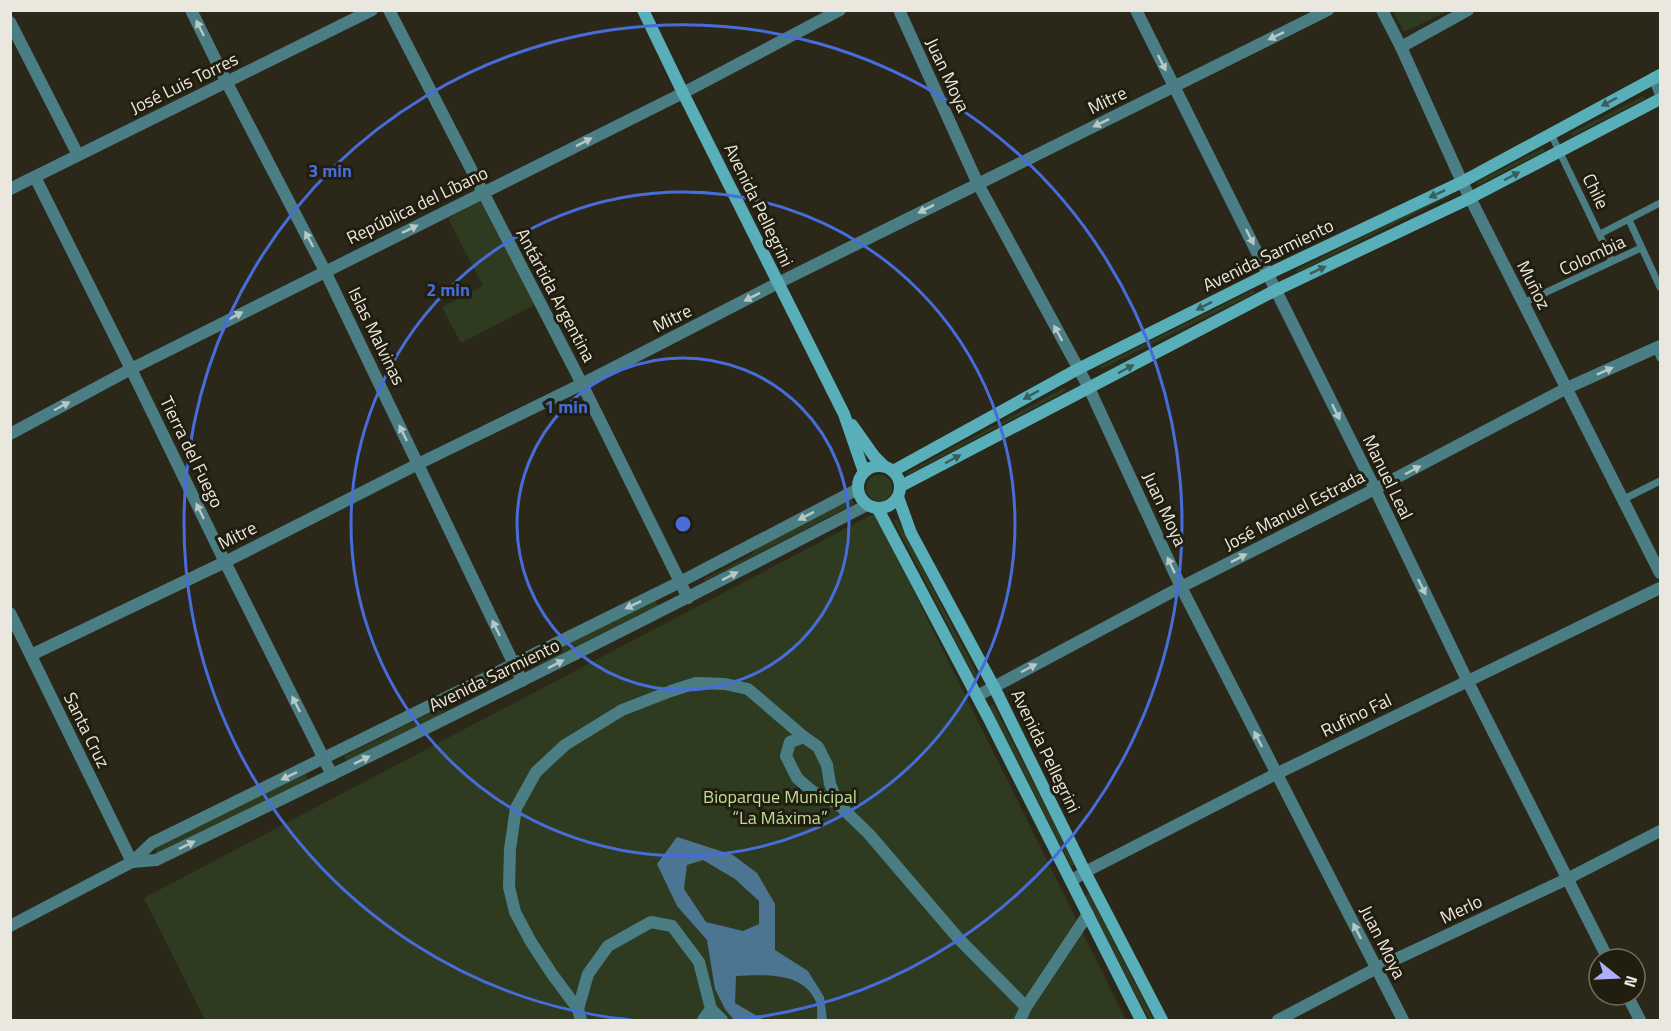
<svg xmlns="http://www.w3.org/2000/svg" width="1671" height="1031" viewBox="0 0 1671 1031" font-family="'Titillium Web',sans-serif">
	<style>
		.green { fill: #2f3b21 }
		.water { fill: #4c7592; fill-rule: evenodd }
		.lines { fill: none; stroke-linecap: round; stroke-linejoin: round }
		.service { stroke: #4a7e84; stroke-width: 7 }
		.minor { stroke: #4a7e84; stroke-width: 12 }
		.tertiary { stroke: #4a7e84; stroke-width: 12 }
		.secondary { stroke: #58afb9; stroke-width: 12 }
		.oneway { fill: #bac8c3 }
		.oneway2 { fill: #3a5f5b }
		.ring { fill: none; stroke: #466dd9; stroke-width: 3 }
		.labels { text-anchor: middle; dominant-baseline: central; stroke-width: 6; stroke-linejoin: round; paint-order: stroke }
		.street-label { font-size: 18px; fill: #eae8de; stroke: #211e0f }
		.park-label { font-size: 18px; fill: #bedd9a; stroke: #211e0f }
		.centre { fill: #466dd9; stroke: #211e0f; stroke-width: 3 }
		.ring-label { font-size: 18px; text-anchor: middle; font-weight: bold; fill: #466dd9; stroke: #211e0f; stroke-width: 6; stroke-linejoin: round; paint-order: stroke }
	</style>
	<rect width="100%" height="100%" fill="#2b2819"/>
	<!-- green -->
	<g class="green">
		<path d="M1393,11H1448L1404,32Z"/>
		<path d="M1643,96L1645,99L1572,136L1571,133Z"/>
		<path d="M1543,148L1545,151L1478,185L1477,182Z"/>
		<path d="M1449,194L1450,196L1297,273L1296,270Z"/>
		<path d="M481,201L534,305L461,343L442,307L483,286L448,218Z"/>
		<path d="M1253,290L1255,293L1101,369L1100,366Z"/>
		<path d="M1064,388L1066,391L907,475L906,473Z"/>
		<circle cx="879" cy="488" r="13"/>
		<path d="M851,498L854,504L705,581L704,579L751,555L762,544Z"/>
		<path d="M875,513L1126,1020H205L144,898Z"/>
		<path d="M897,519L979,678L976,680L894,521Z"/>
		<path d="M655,600L658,606L539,665L537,659Z"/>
		<path d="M495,681L496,683L448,707L437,717L347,762L344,756Z"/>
		<path d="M993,704L1075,864L1071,866L989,706Z"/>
		<path d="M305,774L308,780L157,854L154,848Z"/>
		<path d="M1089,894L1154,1020H1149L1085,896Z"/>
	</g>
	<!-- water -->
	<path class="water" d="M677,837L733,855L757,873L775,904V950L808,971L824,997L827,1020H817C817,1015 818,1007 816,1002C803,971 764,975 736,976L735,1003L764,1020H734L725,1009L715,989L707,940L677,906L657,864ZM703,860L735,879L759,901V924L743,931L706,922L684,889L687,865Z"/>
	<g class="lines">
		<!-- service -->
		<g class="service">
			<path d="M1551,134L1612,261"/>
			<path d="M1629,220L1660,287"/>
			<path d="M1600,234L1660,203"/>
			<path d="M1523,303L1641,248"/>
			<path d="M1656,348L1660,358"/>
			<path d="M1622,500L1660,481"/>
		</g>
		<!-- minor -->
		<g class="minor">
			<path d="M191,10L227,83L325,271L522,681"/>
			<path d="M389,10L582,384L688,598"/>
			<path d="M899,10L978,184L1089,388L1181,587L1403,1020"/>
			<path d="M1136,10L1375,489L1468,682L1608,959"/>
			<path d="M1382,10L1401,47L1462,182L1660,573"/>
			<path d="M10,22L78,155"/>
			<path d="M1401,47L1468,10"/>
			<path d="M1654,78L1660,92"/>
			<path d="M35,177L131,369L225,562L332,775"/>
			<path d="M10,189L372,10"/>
			<path d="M10,434L131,369L683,93L840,10"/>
			<path d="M10,613L132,862"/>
			<path d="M31,655L225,562L418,464L582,384L778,283L978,184L1328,10"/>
			<path d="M977,696L1181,587L1375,489L1567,388L1660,346"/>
			<path d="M838,804L830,784L827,765L818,747L804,737L790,742L786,756L797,778L812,791L838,804L869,834L958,938L1026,1007"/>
			<path d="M1071,881L1085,872L1276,774L1660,588"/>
			<path d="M1627,995L1640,1020"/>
			<path d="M578,1009L588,974L608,946L651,922L672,926L699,962L711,1009L703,1020"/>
			<path d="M711,1009L722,1020"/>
			<path d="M581,1020L578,1009L552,974L531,942L515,912L509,887L510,849L516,808L536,772L565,745L622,710L671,691L696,683L725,684L748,689L804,737"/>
			<path d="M1020,1020L1026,1007L1088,914"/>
			<path d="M1278,1020L1377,968L1567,879L1660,831"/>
		</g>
		<!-- tertiary -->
		<g class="tertiary">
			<path d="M132,862L156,860C395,745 632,627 867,505"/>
			<path d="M10,926L132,862L152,843L680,582L858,489"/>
		</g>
		<!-- secondary -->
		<g class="secondary">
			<path d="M643,10L683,93L844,414L864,472"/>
			<path d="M852,425L874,456L884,466"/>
			<circle cx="879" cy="487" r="21"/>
			<path d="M893,471L1078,369L1268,274L1462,182L1660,75"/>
			<path d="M901,486L1276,290L1470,198L1660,99"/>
			<path d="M898,497L911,533L994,687L1085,872L1162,1020"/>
			<path d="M878,509L989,719L1141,1020"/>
		</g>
	</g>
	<!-- one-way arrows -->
	<defs><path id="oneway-solid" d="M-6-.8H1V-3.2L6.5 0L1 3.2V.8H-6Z" transform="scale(1.5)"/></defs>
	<g class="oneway">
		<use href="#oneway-solid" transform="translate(200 28) rotate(-116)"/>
		<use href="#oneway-solid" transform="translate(1276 36) rotate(154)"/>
		<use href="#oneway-solid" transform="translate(1162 63) rotate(63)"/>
		<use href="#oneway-solid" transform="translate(1101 123) rotate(154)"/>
		<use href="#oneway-solid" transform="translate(584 142) rotate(-27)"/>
		<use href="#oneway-solid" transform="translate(926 209) rotate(153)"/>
		<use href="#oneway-solid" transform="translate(410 229) rotate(-26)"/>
		<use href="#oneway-solid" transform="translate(1250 237) rotate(63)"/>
		<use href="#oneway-solid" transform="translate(309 239) rotate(-118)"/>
		<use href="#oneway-solid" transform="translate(752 297) rotate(153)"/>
		<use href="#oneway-solid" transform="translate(235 316) rotate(-27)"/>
		<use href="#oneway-solid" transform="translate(1058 333) rotate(-118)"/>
		<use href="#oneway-solid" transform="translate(1605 371) rotate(-24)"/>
		<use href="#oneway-solid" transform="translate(62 406) rotate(-28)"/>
		<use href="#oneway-solid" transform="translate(1336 412) rotate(64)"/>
		<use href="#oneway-solid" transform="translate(403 433) rotate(-116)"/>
		<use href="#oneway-solid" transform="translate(1413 470) rotate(-28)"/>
		<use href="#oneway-solid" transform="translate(200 511) rotate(-116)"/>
		<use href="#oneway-solid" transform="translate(806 516) rotate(153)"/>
		<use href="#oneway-solid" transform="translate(1239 558) rotate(-27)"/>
		<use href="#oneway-solid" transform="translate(1171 565) rotate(-115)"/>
		<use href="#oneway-solid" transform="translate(730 576) rotate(-27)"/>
		<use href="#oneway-solid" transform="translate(1422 587) rotate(64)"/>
		<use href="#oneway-solid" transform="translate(633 605) rotate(154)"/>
		<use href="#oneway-solid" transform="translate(496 628) rotate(-116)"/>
		<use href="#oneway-solid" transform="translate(556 664) rotate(-27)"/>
		<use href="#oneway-solid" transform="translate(1029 668) rotate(-28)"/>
		<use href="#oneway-solid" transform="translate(296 704) rotate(-117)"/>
		<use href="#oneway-solid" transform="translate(1258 739) rotate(-117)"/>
		<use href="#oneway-solid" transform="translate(362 760) rotate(-26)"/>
		<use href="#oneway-solid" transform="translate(289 776) rotate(154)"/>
		<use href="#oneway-solid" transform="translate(187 845) rotate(-26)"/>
		<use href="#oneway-solid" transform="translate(1357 931) rotate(-117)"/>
	</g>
	<g class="oneway2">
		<use href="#oneway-solid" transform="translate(1609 102) rotate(152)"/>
		<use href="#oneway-solid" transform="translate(1512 176) rotate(-28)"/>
		<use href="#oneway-solid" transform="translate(1437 194) rotate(155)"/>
		<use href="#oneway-solid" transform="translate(1318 270) rotate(-25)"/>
		<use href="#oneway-solid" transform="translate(1204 306) rotate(153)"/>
		<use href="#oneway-solid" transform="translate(1126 369) rotate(-28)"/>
		<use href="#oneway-solid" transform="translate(1031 395) rotate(151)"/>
		<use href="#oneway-solid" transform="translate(953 459) rotate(-28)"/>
	</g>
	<!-- distance rings -->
	<g class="ring">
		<circle cx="683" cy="524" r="166"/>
		<circle cx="683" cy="524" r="332"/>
		<path d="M631 1020A499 499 0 1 1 735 1020"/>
	</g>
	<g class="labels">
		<!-- street labels -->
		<g class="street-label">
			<text transform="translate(948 75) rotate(65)">Juan Moya</text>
			<text transform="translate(184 83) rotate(-26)">José Luis Torres</text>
			<text transform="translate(1107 100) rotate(-26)">Mitre</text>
			<text transform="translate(1596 191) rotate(64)">Chile</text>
			<text transform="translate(417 205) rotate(-26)">República del Líbano</text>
			<text transform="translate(759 205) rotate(64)">Avenida Pellegrini</text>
			<text transform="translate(1268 255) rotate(-26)">Avenida Sarmiento</text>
			<text transform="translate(1592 255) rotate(-25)">Colombia</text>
			<text transform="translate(1534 285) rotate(63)">Muñoz</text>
			<text transform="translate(556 295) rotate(62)">Antártida Argentina</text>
			<text transform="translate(672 318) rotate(-27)">Mitre</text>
			<text transform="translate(377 336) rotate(64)">Islas Malvinas</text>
			<text transform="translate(192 452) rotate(64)">Tierra del Fuego</text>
			<text transform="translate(1388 477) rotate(64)">Manuel Leal</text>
			<text transform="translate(1165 509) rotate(65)">Juan Moya</text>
			<text transform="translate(1294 510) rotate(-27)">José Manuel Estrada</text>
			<text transform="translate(237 535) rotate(-27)">Mitre</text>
			<text transform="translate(494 675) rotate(-26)">Avenida Sarmiento</text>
			<text transform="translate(1356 715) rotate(-26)">Rufino Fal</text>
			<text transform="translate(87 730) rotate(64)">Santa Cruz</text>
			<text transform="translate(1046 751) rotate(64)">Avenida Pellegrini</text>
			<text transform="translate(1461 909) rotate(-25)">Merlo</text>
			<text transform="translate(1383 942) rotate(63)">Juan Moya</text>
		</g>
		<!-- park labels -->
		<g class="park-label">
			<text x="780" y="796">Bioparque Municipal<tspan x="780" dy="21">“La Máxima”</tspan></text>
		</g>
	</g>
	<circle cx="683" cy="524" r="9" class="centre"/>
	<g class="ring-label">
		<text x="330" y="177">3 min</text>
		<text x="448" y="296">2 min</text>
		<text x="566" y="413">1 min</text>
	</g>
	<!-- border -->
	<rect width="1671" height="1031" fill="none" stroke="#eae8de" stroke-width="24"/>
	<!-- north arrow -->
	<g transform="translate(1617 977) rotate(108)"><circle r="28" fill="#211e0f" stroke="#716f62" stroke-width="1.5"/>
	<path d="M0-4.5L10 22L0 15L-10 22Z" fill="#adaffb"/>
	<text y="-9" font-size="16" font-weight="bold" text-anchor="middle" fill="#eae8de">N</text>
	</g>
</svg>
